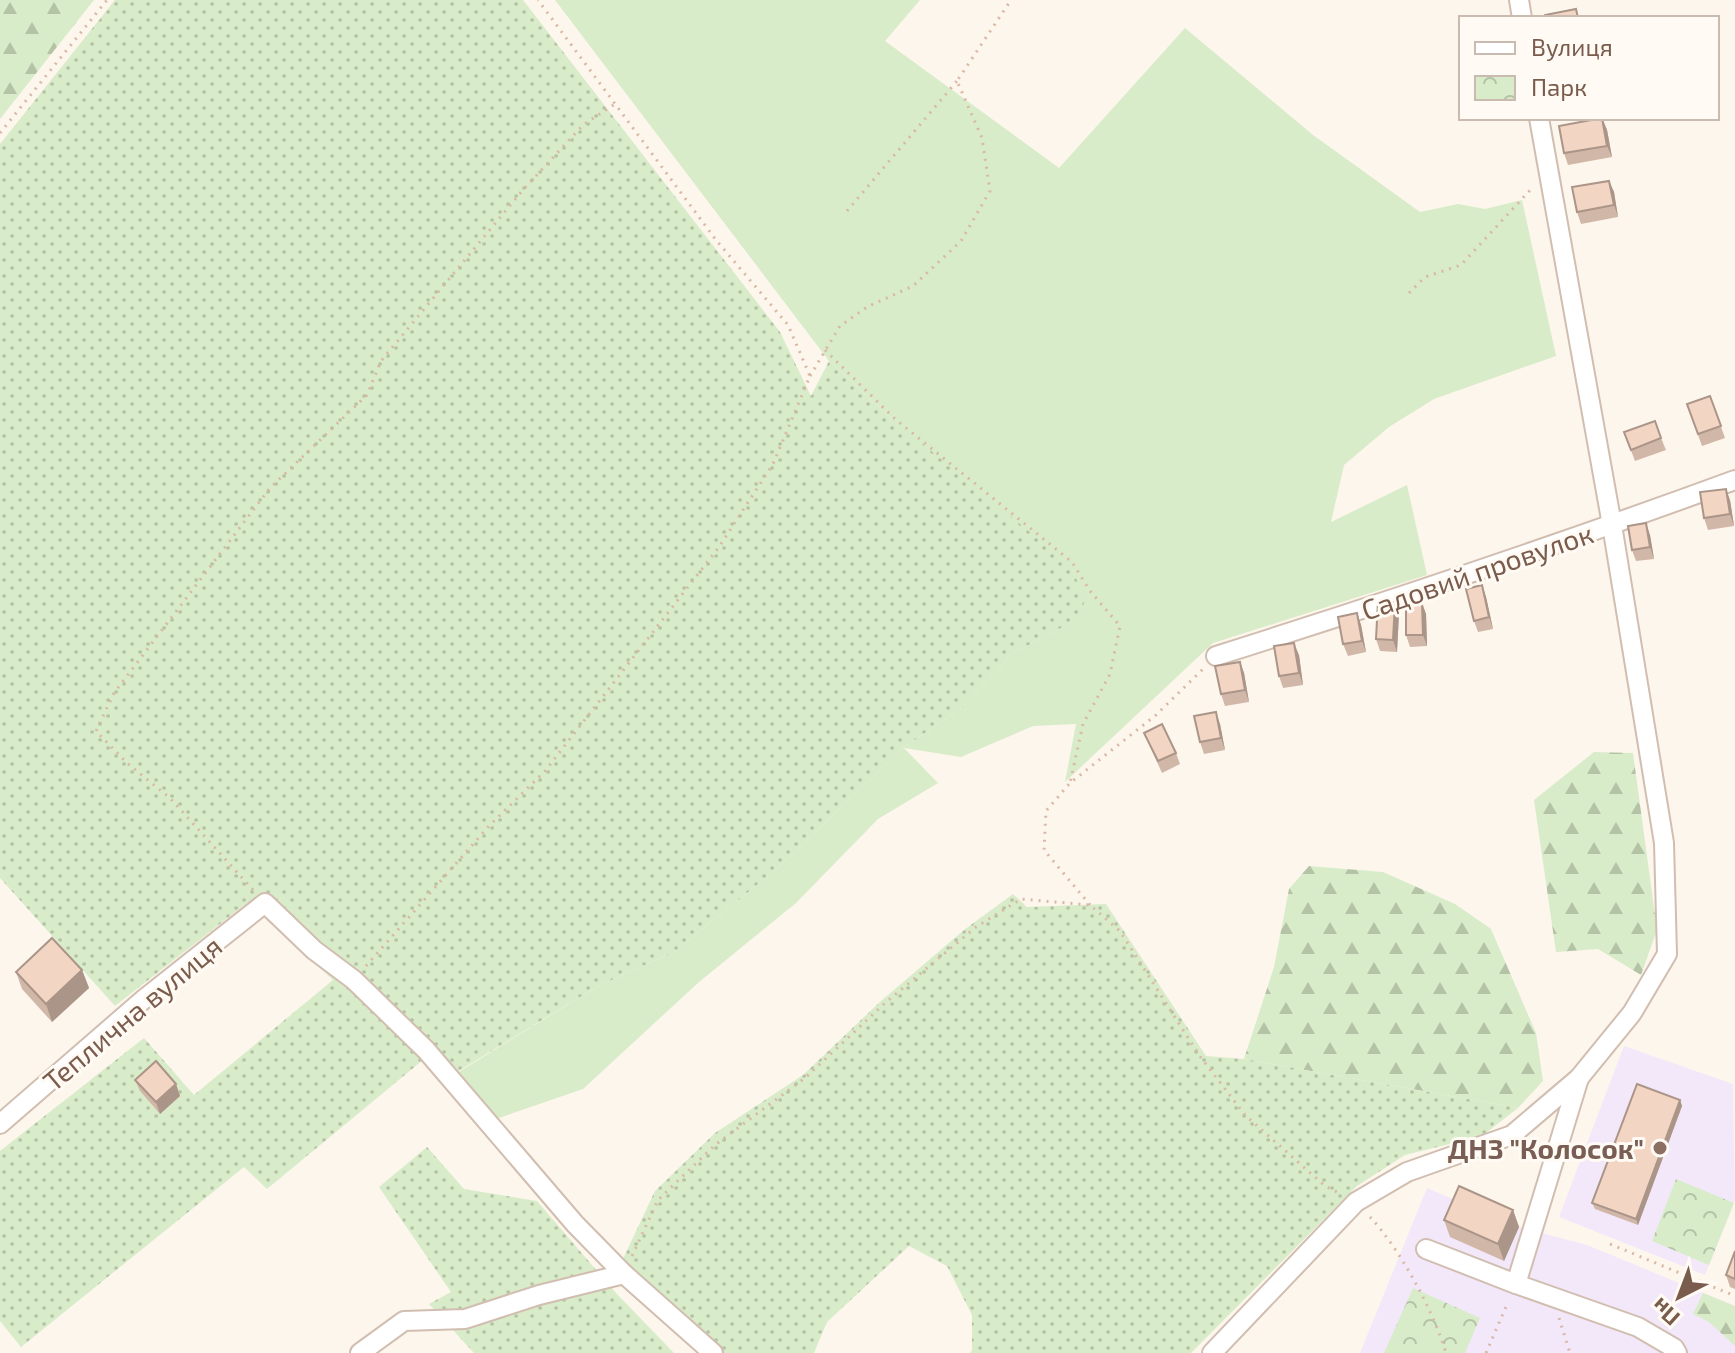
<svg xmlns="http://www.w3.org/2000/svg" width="1735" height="1353" viewBox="0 0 1735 1353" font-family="'Exo 2',sans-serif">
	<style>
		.education { fill: #f3e8fa }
		.grass { fill: #d8ecc9 }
		.forest { fill: url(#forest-firs) }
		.park { fill: url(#park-crowns) }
		.garden { fill: url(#garden-dots) }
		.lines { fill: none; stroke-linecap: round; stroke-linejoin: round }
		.minor-casing { stroke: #d1beb0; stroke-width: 22 }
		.path { stroke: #d9b8a5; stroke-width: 3; stroke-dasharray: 2 6; stroke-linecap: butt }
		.minor { stroke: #fff; stroke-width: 18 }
		.wall { fill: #d1b7a8 }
		.shaded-wall { fill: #aa9588 }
		.building { fill: #f3d5c3; stroke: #aa9588; stroke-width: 2 }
		.education-dot { fill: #8d6e63; stroke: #fffaf3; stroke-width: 3 }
		.labels { text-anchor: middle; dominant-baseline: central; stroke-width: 6; stroke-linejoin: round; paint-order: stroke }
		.street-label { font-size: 28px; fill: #7a5c4d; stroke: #fffaf3 }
		.education-label { font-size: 28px; font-weight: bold; fill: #785e54; stroke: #fffaf3; text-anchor: end }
	</style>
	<defs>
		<pattern id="forest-firs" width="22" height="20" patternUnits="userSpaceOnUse" patternTransform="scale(2)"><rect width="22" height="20" fill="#d8ecc9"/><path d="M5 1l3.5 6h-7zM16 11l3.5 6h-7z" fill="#b4c2a5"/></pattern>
		<pattern id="park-crowns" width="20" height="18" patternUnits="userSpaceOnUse" patternTransform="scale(2)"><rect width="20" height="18" fill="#d8ecc9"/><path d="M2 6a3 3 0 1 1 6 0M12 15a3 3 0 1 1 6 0" fill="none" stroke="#b4c2a5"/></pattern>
		<pattern id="garden-dots" width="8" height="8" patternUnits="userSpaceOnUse" patternTransform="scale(2)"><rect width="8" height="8" fill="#d8ecc9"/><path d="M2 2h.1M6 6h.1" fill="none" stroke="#b4c2a5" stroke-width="1.8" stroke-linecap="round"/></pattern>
	</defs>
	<rect width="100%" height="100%" fill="#fdf6ec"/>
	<!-- education -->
	<g class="education">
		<path d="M1624,1046L1733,1084L1735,1200L1705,1275L1559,1217Z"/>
		<path d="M1427,1188L1519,1227L1587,1245L1735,1306V1353H1360Z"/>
	</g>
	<!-- grass -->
	<path class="grass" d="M555,0H920L885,41L1059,168L1185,28L1313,135L1420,212L1458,204L1485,209L1522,200L1556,356L1434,399L1389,427L1344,465L1331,522L1407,485L1427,575L1213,643L1065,782L1076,724L1033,726L961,757L904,748L938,783L878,819L796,903L699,982L583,1089L493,1120L457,1073L598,986L674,952L778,868L903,748L963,707L1013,653L1076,620L890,417L829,361Z"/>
	<!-- forest -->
	<g class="forest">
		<path d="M0,0H94L0,119Z"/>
		<path d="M1594,752L1633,753L1657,930L1641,975L1598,949L1556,952L1534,800Z"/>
		<path d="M1309,866L1383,872L1455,904L1491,929L1536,1033L1543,1081L1518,1108L1244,1059L1274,967L1289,889Z"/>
		<path d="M1703,1293L1735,1306V1346L1709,1322L1693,1314Z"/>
	</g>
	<!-- park -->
	<g class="park">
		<path d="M1676,1179L1734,1203L1709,1265L1652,1241Z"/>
		<path d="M1413,1288L1480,1318L1465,1353H1384Z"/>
	</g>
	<!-- garden -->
	<g class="garden">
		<path d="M115,0H523L780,332L811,396L829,361L890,417L1066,562L1087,597L1076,620L1013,653L963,707L903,748L778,868L674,952L598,986L457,1072L435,1050L267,1189L244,1167L21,1347L0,1321V1151L144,1038L194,1095L333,980L248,902L115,1006L0,878V144Z"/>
		<path d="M1013,894L1027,907L1106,904L1206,1056L1244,1059L1518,1108L1482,1136L1405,1155L1357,1186L1191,1353H970L972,1350V1315L947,1266L909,1246L827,1322L814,1353H723L621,1263L655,1191L715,1133L803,1075L881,1001L964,930Z"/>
		<path d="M427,1147L464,1189L537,1201L616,1293L674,1353H474L429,1304L451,1292L379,1187Z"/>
	</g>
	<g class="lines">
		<!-- minor casing -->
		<g class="minor-casing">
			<g id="minor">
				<path d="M1519,0L1522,18"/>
				<path d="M1216,656C1390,601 1563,543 1735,480"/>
				<path d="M1579,1078L1516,1284L1638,1327L1674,1348L1677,1353"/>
				<path d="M0,1124L144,999L265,903L314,950L354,980L426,1050L575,1224L624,1274L713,1353"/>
				<path d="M1426,1249L1516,1284"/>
				<path d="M360,1353L404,1321L465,1319L539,1295L624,1274"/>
				<path d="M1212,1353L1356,1202L1407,1172L1512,1135L1579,1078L1632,1013L1667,954L1664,843L1612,525L1539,118"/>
			</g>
		</g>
		<!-- path -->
		<g class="path">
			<path d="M0,133L107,0"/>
			<path d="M847,211L957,81"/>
			<path d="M1409,293L1425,277L1461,265L1532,188"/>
			<path d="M825,350L895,419L1072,562L1090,591L1120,626L1110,674L1083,724L1070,783"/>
			<path d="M810,376L840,326L867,307L913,286L961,241L990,191L982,138L957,81L1011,0"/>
			<path d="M253,890L170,798L127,763L96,731L114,693L270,488L367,395L381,361L522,191L583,125L615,104"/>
			<path d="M1090,905L1044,850L1046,811L1070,783L1156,715L1204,668"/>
			<path d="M366,966L489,826L545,771L719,547L773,464L810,376L788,325L716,240L538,0"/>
			<path d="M1370,1217C1400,1249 1433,1310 1446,1353"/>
			<path d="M1610,1244L1735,1296"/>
			<path d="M632,1256L658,1200L715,1145L805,1078L884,1004L976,927L1021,899L1090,905L1120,931L1199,1055L1245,1115L1325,1186L1339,1193"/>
			<path d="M1559,1318L1570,1353"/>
			<path d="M1486,1353L1508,1302"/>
		</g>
		<!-- minor -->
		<use href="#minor" class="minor"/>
	</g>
	<!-- wall -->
	<g class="wall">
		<path d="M1602,118L1607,130L1612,157L1568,165L1564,153Z"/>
		<path d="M1609,181L1614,192L1618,217L1581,224L1577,212Z"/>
		<path d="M1710,396L1725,438L1702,446L1687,404Z"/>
		<path d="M1624,432L1661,438L1666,450L1635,461Z"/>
		<path d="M1730,500L1734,526L1708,530L1704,518Z"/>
		<path d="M1650,535L1654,559L1636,561L1632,550Z"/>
		<path d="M1482,585L1486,597L1493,629L1478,632L1474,621Z"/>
		<path d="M1395,602L1399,613L1397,652L1380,651L1376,639Z"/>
		<path d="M1422,603L1426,614L1427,646L1410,647L1406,635Z"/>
		<path d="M1357,613L1361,625L1366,652L1348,656L1343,644Z"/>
		<path d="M1299,655L1303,685L1283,688L1279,676Z"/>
		<path d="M1240,662L1244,673L1249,702L1225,706L1221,694Z"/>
		<path d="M1220,724L1225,750L1204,754L1200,742Z"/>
		<path d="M1144,733L1176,753L1180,764L1162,773Z"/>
		<path d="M82,970L89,988L52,1022L22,989L16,972Z"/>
		<path d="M135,1080L176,1084L180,1096L160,1114L140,1091Z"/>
		<path d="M1680,1100L1682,1106L1638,1225L1595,1209L1592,1203Z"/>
		<path d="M1513,1210L1519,1227L1504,1261L1450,1237L1444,1220Z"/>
		<path d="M1735,1251V1289L1730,1287L1726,1275Z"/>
	</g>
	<!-- shaded-wall -->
	<g class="shaded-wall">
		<path d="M1602,118L1607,130L1612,157L1607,146Z"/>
		<path d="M1609,181L1614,192L1618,217L1614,205Z"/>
		<path d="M1726,489L1730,500L1734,526L1730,514Z"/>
		<path d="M1646,523L1650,535L1654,559L1650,547Z"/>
		<path d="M1482,585L1486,597L1493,629L1489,617Z"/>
		<path d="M1395,602L1399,613L1397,652L1393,640Z"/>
		<path d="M1422,603L1426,614L1427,646L1423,635Z"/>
		<path d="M1357,613L1361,625L1366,652L1362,641Z"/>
		<path d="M1294,643L1299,655L1303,685L1299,673Z"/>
		<path d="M1240,662L1244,673L1249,702L1245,690Z"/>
		<path d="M1216,712L1220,724L1225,750L1221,738Z"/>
		<path d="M82,970L89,988L52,1022L46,1004Z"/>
		<path d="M176,1084L180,1096L160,1114L156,1102Z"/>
		<path d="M1680,1100L1682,1106L1638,1225L1636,1219Z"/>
		<path d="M1513,1210L1519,1227L1504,1261L1498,1244Z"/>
	</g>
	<!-- building -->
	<g class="building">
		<path d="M1576,9L1578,18H1545V15Z"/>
		<path d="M1602,118L1607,146L1564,153L1559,126Z"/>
		<path d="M1609,181L1614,205L1577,212L1572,187Z"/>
		<path d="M1710,396L1721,426L1698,434L1687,404Z"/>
		<path d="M1655,421L1661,438L1631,450L1624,432Z"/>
		<path d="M1726,489L1730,514L1704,518L1700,492Z"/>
		<path d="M1646,523L1650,547L1632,550L1628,526Z"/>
		<path d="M1482,585L1489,617L1474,621L1466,589Z"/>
		<path d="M1378,601L1395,602L1393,640L1376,639Z"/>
		<path d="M1406,603H1422L1423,635H1406Z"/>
		<path d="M1357,613L1362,641L1343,644L1338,617Z"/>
		<path d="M1294,643L1299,673L1279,676L1274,646Z"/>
		<path d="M1240,662L1245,690L1221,694L1215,666Z"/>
		<path d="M1216,712L1221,738L1200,742L1194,716Z"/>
		<path d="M1162,724L1176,753L1158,761L1144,733Z"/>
		<path d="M52,938L82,970L46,1004L16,972Z"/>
		<path d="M156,1061L176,1084L156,1102L135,1080Z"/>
		<path d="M1637,1084L1680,1100L1636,1219L1592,1203Z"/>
		<path d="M1459,1186L1513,1210L1498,1244L1444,1220Z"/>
		<path d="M1735,1251V1279L1726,1275Z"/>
	</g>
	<!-- markers -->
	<circle class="education-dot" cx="1660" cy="1148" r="8"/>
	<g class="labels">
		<!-- street labels -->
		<g class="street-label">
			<text transform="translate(1477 571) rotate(-19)">Садовий провулок</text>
			<text transform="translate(132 1013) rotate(-40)">Теплична вулиця</text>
		</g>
		<!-- education labels -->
		<g class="education-label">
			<text x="1644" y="1148">ДНЗ "Колосок"</text>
		</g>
	</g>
	<!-- legend -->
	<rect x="1459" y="16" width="260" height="104" fill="#fffaf3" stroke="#cabbb1" stroke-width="2"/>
	<rect x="1475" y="42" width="40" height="12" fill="#ffffff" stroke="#cabbb1" stroke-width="2"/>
	<text x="1531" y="56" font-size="24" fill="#7a5c4d">Вулиця</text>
	<rect x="1475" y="76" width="40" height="24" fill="url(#park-crowns)" stroke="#cabbb1" stroke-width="2"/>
	<text x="1531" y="96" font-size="24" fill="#7a5c4d">Парк</text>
	<!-- north arrow -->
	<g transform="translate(1679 1297) rotate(222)" stroke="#fffaf3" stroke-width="6" paint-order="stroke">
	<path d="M0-6L14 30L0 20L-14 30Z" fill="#7a5c4d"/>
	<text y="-12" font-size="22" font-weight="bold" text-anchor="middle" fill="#7a5c4d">Пн</text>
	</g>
</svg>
